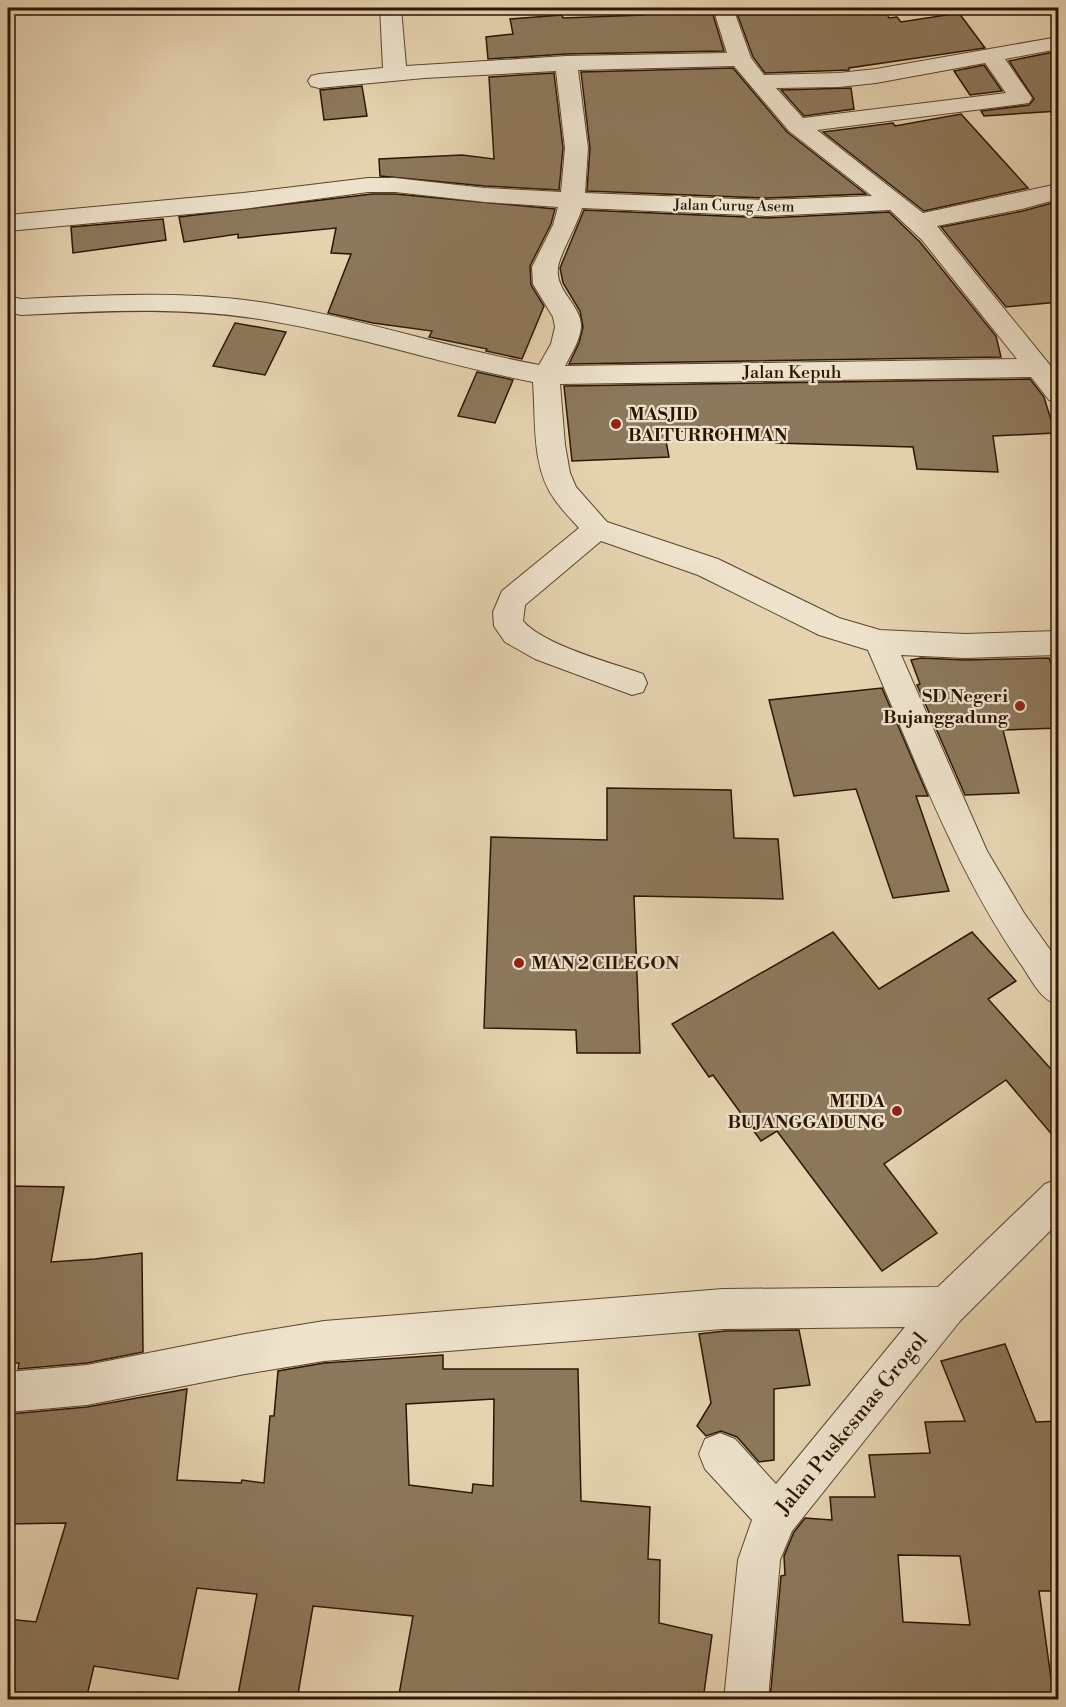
<svg xmlns="http://www.w3.org/2000/svg" width="1066" height="1707" viewBox="0 0 1066 1707" font-family="'Libre Bodoni',serif">
	<style>
		.building { fill: #8c785c; stroke: #2c1500; stroke-width: 1.5; fill-rule: evenodd }
		.lines { fill: none; stroke-linecap: round; stroke-linejoin: round }
		.minor-casing { stroke: #5a442c; stroke-width: 2 }
		.minor { fill: #eee2cc; fill-rule: evenodd }
		.poi-dot { fill: #8f2418; stroke: #eee2cc; stroke-width: 2 }
		.labels { text-anchor: middle; dominant-baseline: central; stroke-width: 4.5; stroke-linejoin: round; paint-order: stroke }
		.far-street-label { font-size: 15px; fill: #2c1500; stroke: #eee2cc }
		.street-label { font-size: 18px; fill: #2c1500; stroke: #eee2cc }
		.poi-label { font-size: 18px; font-weight: bold; fill: #2c1500; stroke: #eee2cc; text-anchor: start }
		.near-street-label { font-size: 21px; fill: #2c1500; stroke: #eee2cc }
	</style>
	<rect width="100%" height="100%" fill="#e5d3b0"/>
	<filter id="stains"><feTurbulence type="fractalNoise" baseFrequency=".00333" numOctaves="4"/><feColorMatrix values="0 0 0 0 .2 0 0 0 0 .09 0 0 0 0 .02 0 0 0 .5 -.17"/></filter>
	<radialGradient id="worn" r=".72"><stop offset=".6" stop-color="#630" stop-opacity="0"/><stop offset="1" stop-color="#630" stop-opacity=".3"/></radialGradient>
	<!-- building -->
	<g class="building">
		<path d="M643,8H711L724,51L566,54L488,59L486,37L513,34L510,19L562,15L563,18L644,15Z"/>
		<path d="M735,8H885L889,18L897,17L901,22L959,13L985,48L849,68V70L765,73L753,57Z"/>
		<path d="M1059,51V111L984,116L981,111L1029,105L1034,99L1009,61Z"/>
		<path d="M984,65L1002,91L970,95L954,71Z"/>
		<path d="M733,68L787,132L866,194L767,198L587,191L590,148L581,72Z"/>
		<path d="M554,73L563,148L559,190L485,186L380,176L379,159L462,155L494,159L489,77Z"/>
		<path d="M362,86L367,116L324,120L320,90Z"/>
		<path d="M851,88L854,109L804,116L781,90Z"/>
		<path d="M961,114L1028,188L924,211L823,132L893,123L895,126Z"/>
		<path d="M372,194H395L555,209L551,224L530,266L531,285L544,306L522,359L486,351L487,349L429,337L432,331L373,323L328,313L351,254L331,253L336,228L238,238V234L184,242L179,217Z"/>
		<path d="M1059,201V302L1006,307L941,227L1023,211Z"/>
		<path d="M584,210L767,218L889,212L920,242L996,336L1001,357L569,364L579,343L583,327L580,311L563,283L560,268Z"/>
		<path d="M163,219L166,240L73,253L71,227Z"/>
		<path d="M235,323L286,332L265,375L213,366Z"/>
		<path d="M477,372L513,380L495,423L458,416Z"/>
		<path d="M1030,379L1044,397L1055,433L993,436L998,472L917,469L913,447L776,443V437L664,430L669,457L572,461L564,386Z"/>
		<path d="M921,658L965,660L1049,658L1059,686V728L1003,730L1019,793L965,795L917,685L920,684L911,660Z"/>
		<path d="M882,688L928,796H916L949,891L893,898L856,789L794,796L769,700Z"/>
		<path d="M607,788L731,790L734,838L778,839L783,899L634,896L640,1053H577L576,1030L484,1028L491,837L607,840Z"/>
		<path d="M833,932L879,989L972,932L1016,981L988,999L1059,1078V1143L1006,1080L884,1164L937,1233L882,1271L777,1131L761,1141L713,1075L709,1077L672,1024Z"/>
		<path d="M8,1186L64,1187L51,1262L95,1259L142,1253L143,1352L87,1363L18,1369L19,1363H8Z"/>
		<path d="M799,1330L810,1385L774,1389V1460L759,1462L737,1437L721,1431L706,1436L697,1426L711,1403L699,1334L725,1331Z"/>
		<path d="M1005,1344L1036,1422L1059,1421V1573H1051L1054,1591H1039L1054,1700H770L781,1576L785,1575L784,1556L794,1532L805,1518L832,1520L830,1497H875L869,1455L930,1453L925,1422L965,1421L941,1361ZM898,1555L960,1556L970,1625L903,1622Z"/>
		<path d="M443,1355V1369H578L581,1501L650,1507L648,1559L660,1560L659,1623L712,1635L703,1700H398L413,1616L313,1606L297,1700H237L257,1594L197,1588L178,1679L94,1666L86,1700H8V1619L36,1622L66,1523L8,1524V1425L10,1414L87,1407L187,1389L177,1480L241,1483L242,1480L264,1483L270,1416H274L278,1371L324,1363ZM494,1399L493,1486L473,1484L472,1493L409,1485L406,1404Z"/>
	</g>
	<g class="lines">
		<!-- minor casing -->
		<g class="minor-casing">
			<g id="minor">
				<path d="M380,8H401L406,66L566,56L727,53L713,8H733L751,58L764,75L839,73L876,69L1058,37V49L1005,59L1032,98L1029,103L817,130L923,213L1058,184V199L1022,209L937,226L1058,375V402L1049,400L1031,377L560,384L565,445L570,473L576,487L607,522L718,559L839,618L880,630L965,634L1058,631V655L965,658L901,655L987,851L1024,913L1058,961V1005C1040,999 1033,982 1022,966C955,870 915,758 868,650L819,635L698,575L601,541L525,605L523,621C543,645 612,663 643,674L647,683L643,692L632,695L535,659L505,642L494,626L493,612L502,591L579,528C571,519 562,510 555,500C531,468 536,419 533,382C445,365 360,336 271,321C189,306 104,311 21,315L8,312V296L21,299C104,295 189,290 272,304C362,319 449,348 539,365L551,344L555,327L553,317L533,284L532,267L553,225L558,207L485,202L395,192H368L243,209L8,231V215L243,193L368,178H395L485,188L561,192L565,148L556,71L424,78L319,88L311,86L308,81L311,76L319,74L383,68ZM985,63L1006,93L803,118L776,88L839,87L876,83ZM734,66L789,131L872,196L767,200L585,193L588,148L578,70ZM582,208L767,216L890,210L922,240L1017,359L565,366C571,354 580,341 581,327C582,305 555,292 558,268C559,255 577,226 582,208Z"/>
				<path d="M1058,1179V1223L960,1321L792,1531L780,1560L768,1700H724L738,1560L752,1520L705,1469L699,1454L705,1439L720,1433L735,1439L776,1484L905,1327L723,1329L324,1361L245,1374L87,1405L8,1412V1372L87,1365L245,1334L324,1321L723,1289L938,1287L1045,1184Z"/>
			</g>
		</g>
		<!-- minor -->
		<use href="#minor" class="minor"/>
	</g>
	<!-- markers -->
	<g class="poi-dot">
		<circle cx="616" cy="424" r="6"/>
		<circle cx="1020" cy="706" r="6"/>
		<circle cx="519" cy="963" r="6"/>
		<circle cx="897" cy="1111" r="6"/>
	</g>
	<g class="labels">
		<!-- far-street labels -->
		<g class="far-street-label">
			<text transform="translate(734 206) rotate(1)">Jalan Curug Asem</text>
		</g>
		<!-- street labels -->
		<g class="street-label">
			<text x="792" y="372">Jalan Kepuh</text>
		</g>
		<!-- poi labels -->
		<g class="poi-label">
			<text x="628" y="414">MASJID<tspan x="628" dy="21">BAITURROHMAN</tspan></text>
			<text x="1008" y="696" text-anchor="end">SD Negeri<tspan x="1008" dy="21">Bujanggadung</tspan></text>
			<text x="531" y="963">MAN 2 CILEGON</text>
			<text x="885" y="1101" text-anchor="end">MTDA<tspan x="885" dy="21">BUJANGGADUNG</tspan></text>
		</g>
		<!-- near-street labels -->
		<g class="near-street-label">
			<text transform="translate(852 1424) rotate(-51)">Jalan Puskesmas Grogol</text>
		</g>
	</g>
	<!-- margin -->
	<rect width="1066" height="1707" fill="none" stroke="#e5d3b0" stroke-width="30"/>
	<rect x="9" y="9" width="1048" height="1689" fill="none" stroke="#2c1500" stroke-width="3"/>
	<rect x="15" y="15" width="1036" height="1677" fill="none" stroke="#2c1500" stroke-width="1.5"/>
	<rect width="100%" height="100%" filter="url(#stains)"/>
	<rect width="100%" height="100%" fill="url(#worn)"/>
</svg>
